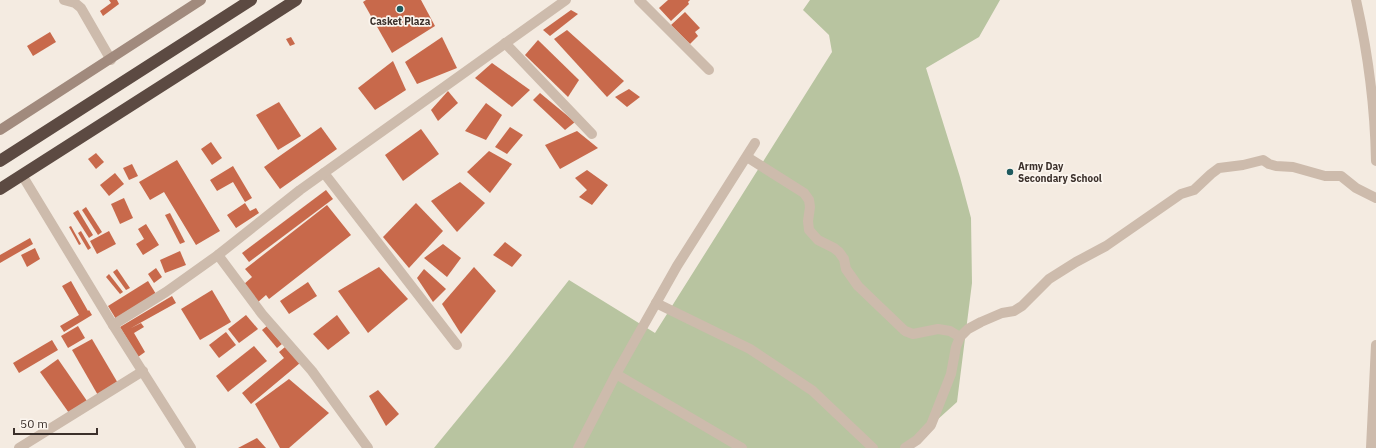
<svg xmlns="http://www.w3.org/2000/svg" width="1376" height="448" viewBox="0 0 1376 448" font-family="'IBM Plex Sans',sans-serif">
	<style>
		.green { fill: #b8c4a0 }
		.building { fill: #c8694b }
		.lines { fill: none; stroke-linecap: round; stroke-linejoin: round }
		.street { stroke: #cdbbac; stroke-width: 10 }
		.secondary { stroke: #a18a7d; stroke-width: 10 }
		.highway { stroke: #5c4a42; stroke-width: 12 }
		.poi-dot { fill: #1f5a5e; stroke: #fbf5ee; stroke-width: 1.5 }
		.labels { text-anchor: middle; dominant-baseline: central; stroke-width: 3.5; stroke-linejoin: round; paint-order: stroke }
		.poi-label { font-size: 10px; font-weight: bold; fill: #3b302b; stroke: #fbf5ee }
	</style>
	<rect width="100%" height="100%" fill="#f4ebe1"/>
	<!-- green -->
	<path class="green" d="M810,0H1000L979,37L926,68L960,177L971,218L972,283L957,402L906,448H434L507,359L569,280L655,333L832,52L829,35L803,10Z"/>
	<!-- building -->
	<g class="building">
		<path d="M109,0H117L119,4L103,16L100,11L111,3Z"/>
		<path d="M366,0H421L435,26L392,53L363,2Z"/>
		<path d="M668,0H690L688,2L689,4L671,21L659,8Z"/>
		<path d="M571,10L578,14L550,36L543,30Z"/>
		<path d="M685,12L700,28L695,32L698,36L690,44L671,25Z"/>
		<path d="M567,30L624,81L607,97L554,39Z"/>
		<path d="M50,32L56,42L33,56L27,46Z"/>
		<path d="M291,37L295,44L290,46L286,39Z"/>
		<path d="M442,37L457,68L417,84L405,62Z"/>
		<path d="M538,40L579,80L568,97L525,55Z"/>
		<path d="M393,61L406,90L375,110L358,88Z"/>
		<path d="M492,63L530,90L512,107L475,78Z"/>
		<path d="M629,89L640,97L627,107L615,97Z"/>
		<path d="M448,91L458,103L438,121L431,110Z"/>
		<path d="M540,93L575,122L565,130L533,100Z"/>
		<path d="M279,102L301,136L278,150L256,115Z"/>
		<path d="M486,103L502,115L486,140L465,131Z"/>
		<path d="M321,127L337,149L280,189L264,167Z"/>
		<path d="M510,127L523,135L507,154L495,147Z"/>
		<path d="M421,129L439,154L403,181L385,155Z"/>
		<path d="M577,131L598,148L560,169L545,145Z"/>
		<path d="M211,142L222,158L212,165L201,149Z"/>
		<path d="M489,151L512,164L490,193L467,172Z"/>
		<path d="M96,153L104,162L96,169L88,159Z"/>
		<path d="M177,160L220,231L196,245L164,192L150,200L139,182Z"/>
		<path d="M132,164L138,176L129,180L123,168Z"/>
		<path d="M233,166L252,198L245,202L233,182L217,191L210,180Z"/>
		<path d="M587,170L608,185L592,205L579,197L587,190L575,178Z"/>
		<path d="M115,173L124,184L109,196L100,185Z"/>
		<path d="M460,182L485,203L457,232L431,201Z"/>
		<path d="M326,190L333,199L249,262L242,253Z"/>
		<path d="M124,198L133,218L120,224L111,204Z"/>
		<path d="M245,203L250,211L256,208L259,213L236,228L227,215Z"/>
		<path d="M416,203L443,231L409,268L383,237Z"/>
		<path d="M327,205L351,235L269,299L266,295L257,303L243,285L252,277L245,269Z"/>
		<path d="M86,207L102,232L98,235L82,210Z"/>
		<path d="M78,210L93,235L89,238L73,213Z"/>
		<path d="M170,213L185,242L180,244L165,215Z"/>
		<path d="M146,224L159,245L143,255L136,244L144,239L138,229Z"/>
		<path d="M71,226L81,244L79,245L69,227Z"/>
		<path d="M81,231L91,248L88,250L78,233Z"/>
		<path d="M109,231L116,244L97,254L90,241Z"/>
		<path d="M30,238L33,244L0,263V255Z"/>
		<path d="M505,242L522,255L512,267L493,255Z"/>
		<path d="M443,244L461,258L447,277L424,258Z"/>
		<path d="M35,248L40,259L27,267L21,255Z"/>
		<path d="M180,251L186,265L165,273L160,260Z"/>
		<path d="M379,267L408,299L368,333L338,291Z"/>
		<path d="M474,267L496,291L461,334L442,304Z"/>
		<path d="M156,268L162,277L154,283L148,274Z"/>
		<path d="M117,269L130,288L126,290L113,272Z"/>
		<path d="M424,269L446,289L433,302L417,278Z"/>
		<path d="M109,274L123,292L120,294L106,277Z"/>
		<path d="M71,281L88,311L89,310L92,315L64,332L60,326L79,315L62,286Z"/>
		<path d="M148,281L156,294L116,319L108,306Z"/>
		<path d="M308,282L317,296L289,314L280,301Z"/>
		<path d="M212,290L231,322L200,340L181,309Z"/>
		<path d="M172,296L176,303L131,328L141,323L144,327L134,333L145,352L138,357L120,327Z"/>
		<path d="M246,315L258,329L239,343L228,329Z"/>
		<path d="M337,315L350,333L328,350L313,334Z"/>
		<path d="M78,326L85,338L68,348L61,336Z"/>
		<path d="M267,326L282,344L277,348L262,330Z"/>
		<path d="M226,332L236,345L219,358L209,345Z"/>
		<path d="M92,339L119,385L99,397L72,350Z"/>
		<path d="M52,340L58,350L19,373L13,363Z"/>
		<path d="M254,346L267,361L228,392L216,376Z"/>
		<path d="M285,347L300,363L251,404L242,393L284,358L279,352Z"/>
		<path d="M58,359L87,401L69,413L40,372Z"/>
		<path d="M289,379L329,413L289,448H280L255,404Z"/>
		<path d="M378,390L399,414L386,426L369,396Z"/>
		<path d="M257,438L266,448H238Z"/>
	</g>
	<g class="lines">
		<!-- street -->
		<g class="street">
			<path d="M64,0L75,3L81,8L111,60"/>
			<path d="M639,0L709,70"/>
			<path d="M1356,0C1368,53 1375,107 1376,161"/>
			<path d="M505,43L592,134"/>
			<path d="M747,157L804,193L809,200L810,207L808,221L809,230L818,240L834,248L839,252L844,259L846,269L858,286L905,331L913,334L938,329L950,331L960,337"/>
			<path d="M324,173L457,345"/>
			<path d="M22,175L113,325L191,448"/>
			<path d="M218,255L262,314L312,371L368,448"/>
			<path d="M656,303L750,349L813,391L873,448"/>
			<path d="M113,325L166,292L218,255L300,190L566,0"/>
			<path d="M616,374L742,448"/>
			<path d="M19,448L143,371"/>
			<path d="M578,448L616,374L677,266L755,143"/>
			<path d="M905,448L917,440L931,425L951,374L956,347L960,337L968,329L981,322L1002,313L1014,311L1022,306L1049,279L1076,262L1106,246L1181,194L1194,190L1211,174L1219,168L1243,165L1263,160L1269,164L1276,166L1293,167L1325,176H1341L1356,188L1376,198"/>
			<path d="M1371,448L1376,345"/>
		</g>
		<!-- secondary -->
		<path class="secondary" d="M0,130L201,0"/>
		<!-- highway -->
		<g class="highway">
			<path d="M0,161L251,0"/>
			<path d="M0,189L296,0"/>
		</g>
	</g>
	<!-- markers -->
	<g class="poi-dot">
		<circle cx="400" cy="9" r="4"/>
		<circle cx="1010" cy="172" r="4"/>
	</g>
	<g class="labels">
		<!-- poi labels -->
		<g class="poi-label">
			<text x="400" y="21">Casket Plaza</text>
			<text x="1018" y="166" text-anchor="start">Army Day<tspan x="1018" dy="12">Secondary School</tspan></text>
		</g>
	</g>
	<!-- scale -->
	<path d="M14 428v6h83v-6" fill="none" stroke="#3b302b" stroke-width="2"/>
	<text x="20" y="428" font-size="12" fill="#3b302b" stroke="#fbf5ee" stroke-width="3" paint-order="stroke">50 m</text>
</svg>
